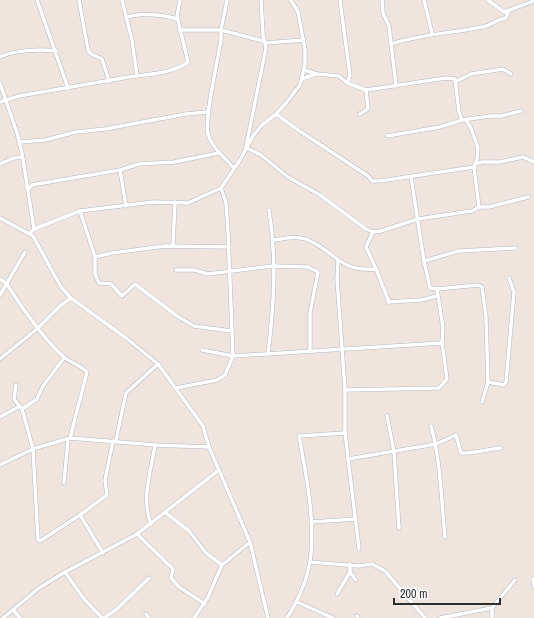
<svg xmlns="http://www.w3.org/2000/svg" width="534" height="618" viewBox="0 0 534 618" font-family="'Archivo Narrow',sans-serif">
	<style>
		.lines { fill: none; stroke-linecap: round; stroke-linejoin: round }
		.street-casing { stroke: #b2b7c2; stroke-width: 4.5 }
		.street { stroke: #fff; stroke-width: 3.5 }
	</style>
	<rect width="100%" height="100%" fill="#efe5de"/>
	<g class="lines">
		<!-- street casing -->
		<g class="street-casing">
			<g id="street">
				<path d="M37,0L68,88"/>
				<path d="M79,0L88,50L91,54L102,59L109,81"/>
				<path d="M122,0L132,40L137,76"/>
				<path d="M227,0L221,30V40C218,59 204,120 208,134C212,148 225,158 234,168"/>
				<path d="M340,0L350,76L347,83"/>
				<path d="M382,0L383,13L389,26L396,86"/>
				<path d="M424,0L432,33"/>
				<path d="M488,0L504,12L534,1"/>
				<path d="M126,18C138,12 165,15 177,19"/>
				<path d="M179,30H221L263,41"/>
				<path d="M265,43L304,40"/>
				<path d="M391,44C421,34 452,33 483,27C492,25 497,19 506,18L508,12"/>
				<path d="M0,57C15,50 40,49 56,51"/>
				<path d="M304,70L317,74L339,76L347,83L366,90L446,78L455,79L459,112L462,120"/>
				<path d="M302,79L316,74"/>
				<path d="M455,82L471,74L503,69L511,74"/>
				<path d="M0,83L17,133L22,153L34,229"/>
				<path d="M0,102L19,96L129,77C148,74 172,74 188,62L177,16L180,0"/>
				<path d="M276,114L298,130L368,176L372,181H380L474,167"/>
				<path d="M360,114L368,109L366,90"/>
				<path d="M466,120L471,128L478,148L477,159L474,167L479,207"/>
				<path d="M387,136L440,127L462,120L490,116H501L521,111"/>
				<path d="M20,142L45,140L76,132L105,129L186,114L208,112"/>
				<path d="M246,147L266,48L263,34L261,0"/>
				<path d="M247,148L261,155L288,177L320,195L366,229L373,232L381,231L418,219L472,211L479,207H489L528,197"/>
				<path d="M0,164L14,158L22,157"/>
				<path d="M475,164L482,162H500L523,157L534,162"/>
				<path d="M120,170L126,206"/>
				<path d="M27,187L30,188L32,185L37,184L120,170L139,164L174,162L219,153"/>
				<path d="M80,211L95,257V274L99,283L111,284L122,296L135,284L177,316L194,326L231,331"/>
				<path d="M0,218L33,236L61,287L71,298L126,338L158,364L203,426L209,447L250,542L268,618"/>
				<path d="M373,232L366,247L376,269"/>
				<path d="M30,233L34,229L80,211L153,202L188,203L221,188L240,160L253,136L262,125L276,114L286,103L300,85L305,65V50L298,12L291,0"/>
				<path d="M274,240C286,238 299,235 310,241C337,253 339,272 376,269L389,302"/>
				<path d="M173,246L175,202"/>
				<path d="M95,257L112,253L165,246L229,247"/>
				<path d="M338,261L337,278L345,390V433L359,549"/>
				<path d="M424,261L459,251L516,248"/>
				<path d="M176,270H194L208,274L273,266L308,267L318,272L310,313V351"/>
				<path d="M0,279L7,284C19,304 46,342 64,357C71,363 80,365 87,372L70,438"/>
				<path d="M437,289L478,285L482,287L486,317L488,382L482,402"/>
				<path d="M0,295L25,252"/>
				<path d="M388,302L421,300L437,296"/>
				<path d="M202,350L233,356L442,343"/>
				<path d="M268,354C274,305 277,259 269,210"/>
				<path d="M0,359L38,328L60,306L71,298"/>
				<path d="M488,382L504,385L506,382L514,292L509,278"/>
				<path d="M16,385L14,399L22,409L33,449L38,540L40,541L80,515L107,495L105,480L113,441"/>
				<path d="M176,388L217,380L225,375L233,356L228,232L226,203L221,188"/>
				<path d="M345,390L439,388L447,379L442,343L443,328L437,289L430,288L424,261L411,177"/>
				<path d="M22,409L37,399L43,386L64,358"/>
				<path d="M387,416L394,452L399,528"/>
				<path d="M0,417L20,406"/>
				<path d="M431,426C441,462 441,499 445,537"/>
				<path d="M116,440L126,393L158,364"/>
				<path d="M348,459L436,444L456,435L461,453C470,454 490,449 501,448"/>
				<path d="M0,465L33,449L70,438L155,445L209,447"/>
				<path d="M64,483L68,439"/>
				<path d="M166,513L189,531L206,553L222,565"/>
				<path d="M80,515L103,553"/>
				<path d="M311,522L356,519"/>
				<path d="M151,524C141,499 151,471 155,445"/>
				<path d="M137,534L173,569L171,578L179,587L205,604"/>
				<path d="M310,562L359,566L372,564L385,571L425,618"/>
				<path d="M350,564V572L356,580"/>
				<path d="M65,572L84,599L102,618"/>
				<path d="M533,579L534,586"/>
				<path d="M337,594L350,572"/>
				<path d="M297,602L333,618"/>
				<path d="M492,608V618"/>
				<path d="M13,610L20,618"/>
				<path d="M146,614L149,618"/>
				<path d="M357,616L358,618"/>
				<path d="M3,618L39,588L65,572L137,534L219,470"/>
				<path d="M104,618L117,609L149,578"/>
				<path d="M194,618L207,599L222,565L250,542"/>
				<path d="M287,618C297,602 307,581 310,561C316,525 306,473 299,436L345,433"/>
				<path d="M440,618L492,608L515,580"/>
			</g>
		</g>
		<!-- street -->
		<use href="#street" class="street"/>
	</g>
	<!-- scale -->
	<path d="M394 598v6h106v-6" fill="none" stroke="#2d2d2d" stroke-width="2"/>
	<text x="400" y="598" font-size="12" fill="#2d2d2d" stroke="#ffffff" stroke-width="3" paint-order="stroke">200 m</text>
</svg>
